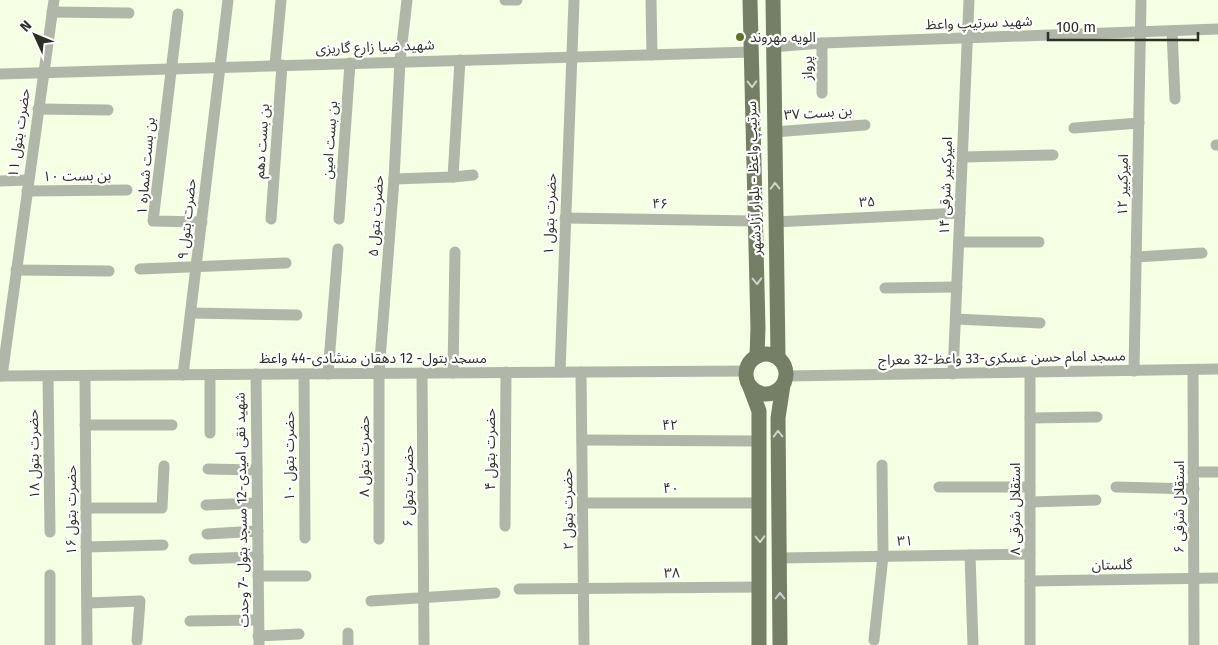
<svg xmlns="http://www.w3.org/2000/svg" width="1218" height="645" viewBox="0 0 1218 645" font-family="'Fira Sans','Noto Sans Arabic',sans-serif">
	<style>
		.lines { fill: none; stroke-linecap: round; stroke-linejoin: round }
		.minor { stroke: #b1b7a8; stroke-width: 11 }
		.major { stroke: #757f65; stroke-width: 15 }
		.oneway { stroke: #cfd2c9 }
		.poi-dot { fill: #5d7628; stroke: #fff; stroke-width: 2 }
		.labels { text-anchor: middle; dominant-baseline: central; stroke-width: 4.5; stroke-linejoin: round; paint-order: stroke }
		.street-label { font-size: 14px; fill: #2d3124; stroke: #fff }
		.poi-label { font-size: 14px; fill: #2d3124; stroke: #fff; text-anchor: start }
	</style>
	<rect width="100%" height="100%" fill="#f4ffe4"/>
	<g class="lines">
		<!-- minor -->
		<g class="minor">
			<path d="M505,0H517"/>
			<path d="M651,0L652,55"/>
			<path d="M52,12L129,13"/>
			<path d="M178,14L153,221L202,222"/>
			<path d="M1172,31L1175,99"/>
			<path d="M822,43V93"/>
			<path d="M772,47L822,43L1218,29"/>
			<path d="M275,65L281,0"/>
			<path d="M0,74L751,52"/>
			<path d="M38,109L108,110"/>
			<path d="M1074,128L1139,123"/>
			<path d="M774,132L865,125"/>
			<path d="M1216,145H1218"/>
			<path d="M962,157L1053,155"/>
			<path d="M453,177L473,175"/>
			<path d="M394,179L453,177L460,60"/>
			<path d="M0,181L28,180"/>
			<path d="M27,191L127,190"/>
			<path d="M565,218L755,221"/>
			<path d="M271,219L282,65"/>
			<path d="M339,219L350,63"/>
			<path d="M775,222L960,213"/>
			<path d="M959,242H1039"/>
			<path d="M1136,257L1202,253"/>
			<path d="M140,269L286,263"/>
			<path d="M16,270L109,271"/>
			<path d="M885,288L957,287"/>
			<path d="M191,313L297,315"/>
			<path d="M956,319L1040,323"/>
			<path d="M1193,370L1194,645"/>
			<path d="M1134,371L1141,0"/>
			<path d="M560,372L574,0"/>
			<path d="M581,372L584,645"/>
			<path d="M422,373L424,645"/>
			<path d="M453,373L455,252"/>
			<path d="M256,374L259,645"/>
			<path d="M304,374L305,538"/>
			<path d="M328,374L338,249"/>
			<path d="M953,374L969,0"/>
			<path d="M183,375L228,0"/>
			<path d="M210,375V433"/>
			<path d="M0,376L746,371"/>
			<path d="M2,376L54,0"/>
			<path d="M48,376L50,532"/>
			<path d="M85,376L87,645"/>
			<path d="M786,376L1218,369"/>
			<path d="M1030,418L1097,417"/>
			<path d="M85,425H172"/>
			<path d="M582,440L759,441"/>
			<path d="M208,469L257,470"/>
			<path d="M1193,472H1218"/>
			<path d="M939,487H1030"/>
			<path d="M1116,487L1194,489"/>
			<path d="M1030,502L1096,500"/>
			<path d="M583,503H759"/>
			<path d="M206,505L257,503"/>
			<path d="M86,508H162L164,466"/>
			<path d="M505,526L506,372"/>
			<path d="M207,534L258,531"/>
			<path d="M379,539V373L394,179L400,61L407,0"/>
			<path d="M86,547L163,545"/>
			<path d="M970,555L973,645"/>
			<path d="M779,558L1030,554"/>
			<path d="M194,559L258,557"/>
			<path d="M50,575V645"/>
			<path d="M258,576H306"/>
			<path d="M1030,581L1218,578"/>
			<path d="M519,589L760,587"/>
			<path d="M371,601L495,593"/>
			<path d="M87,603L140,601L137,641"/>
			<path d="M190,621L258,620"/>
			<path d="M258,636L299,634"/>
			<path d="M874,640L883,556L882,465"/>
			<path d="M348,645V633"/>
			<path d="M1030,645V372"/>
		</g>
		<!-- major -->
		<g class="major">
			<path d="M750,0L758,328L757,356"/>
			<path d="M773,0L778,357"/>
			<circle cx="766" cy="374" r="20"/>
			<path d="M750,387L759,411V645"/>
			<path d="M780,645L778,418L783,385"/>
		</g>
	</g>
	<!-- one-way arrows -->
	<defs><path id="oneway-chevron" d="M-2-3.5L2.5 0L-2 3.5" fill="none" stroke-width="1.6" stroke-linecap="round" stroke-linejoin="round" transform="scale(1.25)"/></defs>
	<g class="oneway">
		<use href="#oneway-chevron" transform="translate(752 84) rotate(89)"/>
		<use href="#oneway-chevron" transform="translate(775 186) rotate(-91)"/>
		<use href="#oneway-chevron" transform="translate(757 281) rotate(88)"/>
		<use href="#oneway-chevron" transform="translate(778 434) rotate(-91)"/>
		<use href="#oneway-chevron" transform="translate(760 539) rotate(89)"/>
		<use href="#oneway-chevron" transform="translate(780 596) rotate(-90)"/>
	</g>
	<!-- markers -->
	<circle class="poi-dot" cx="740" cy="37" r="5"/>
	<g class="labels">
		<!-- street labels -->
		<g class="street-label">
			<text transform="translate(979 23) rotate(-2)">شهید سرتیپ واعظ</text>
			<text transform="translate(375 47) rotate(-2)">شهید ضیا زارع گاریزی</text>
			<text transform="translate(807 68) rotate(-90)">پرواز</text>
			<text transform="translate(818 113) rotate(-4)">بن بست ۳۷</text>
			<text transform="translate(19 133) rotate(-82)">حضرت بتول ۱۱</text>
			<text transform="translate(330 140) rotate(-86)">بن بست امین</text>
			<text transform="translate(262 141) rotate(-86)">بن بست دهم</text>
			<text transform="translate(146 166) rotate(-85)">بن بست شماره ۱</text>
			<text transform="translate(77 176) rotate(-1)">بن بست ۱۰</text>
			<text transform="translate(754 178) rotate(-92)">سرتیپ واعظ - بلوار آزادشهر</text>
			<text transform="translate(1123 185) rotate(-89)">امیرکبیر ۱۲</text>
			<text transform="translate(946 186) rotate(-88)">۱۴ امیرکبیر شرقی</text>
			<text transform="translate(867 202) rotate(-3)">۳۵</text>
			<text transform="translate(660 204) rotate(1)">۴۶</text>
			<text transform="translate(550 214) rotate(-88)">حضرت بتول ۱</text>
			<text transform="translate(376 216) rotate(-86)">حضرت بتول ۵</text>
			<text transform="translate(187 219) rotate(-84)">حضرت بتول ۹</text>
			<text x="373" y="358">مسجد بتول- 12 دهقان منشادی-44 واعظ</text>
			<text transform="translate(1002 358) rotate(-1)">مسجد امام حسن عسکری-33 واعظ-32 معراج</text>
			<text x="670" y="425">۴۲</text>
			<text transform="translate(490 449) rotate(-90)">حضرت بتول ۴</text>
			<text transform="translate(34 454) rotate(-91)">حضرت بتول ۱۸</text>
			<text transform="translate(289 456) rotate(-90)">حضرت بتول ۱۰</text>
			<text transform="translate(364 456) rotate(-90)">حضرت بتول ۸</text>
			<text transform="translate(408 486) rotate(-90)">حضرت بتول ۶</text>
			<text x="671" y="488">۴۰</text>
			<text transform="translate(1179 507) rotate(-90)">استقلال شرقی ۶</text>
			<text transform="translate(568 509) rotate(-91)">حضرت بتول ۲</text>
			<text transform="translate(1015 509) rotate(-90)">استقلال شرقی ۸</text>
			<text transform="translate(71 510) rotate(-90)">حضرت بتول ۱۶</text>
			<text transform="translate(242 510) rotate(-91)">شهید نقی امیدی-12 مسجد بتول -7 وحدت</text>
			<text transform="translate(905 541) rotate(-1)">۳۱</text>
			<text transform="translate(1112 565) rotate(-1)">گلستان</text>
			<text transform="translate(672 573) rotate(-1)">۳۸</text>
		</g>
		<!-- poi labels -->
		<g class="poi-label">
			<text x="750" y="37">الویه مهروند</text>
		</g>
	</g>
	<!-- north arrow -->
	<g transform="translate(35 35) rotate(314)" stroke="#ffffff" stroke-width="4" paint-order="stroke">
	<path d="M0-4L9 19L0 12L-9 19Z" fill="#2d3124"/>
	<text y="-8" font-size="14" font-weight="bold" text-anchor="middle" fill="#2d3124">N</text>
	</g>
	<!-- scale -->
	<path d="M1048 32v8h150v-8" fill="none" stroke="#2d3124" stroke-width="2.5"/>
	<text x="1056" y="32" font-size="15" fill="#2d3124" stroke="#ffffff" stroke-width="4" paint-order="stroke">100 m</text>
</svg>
